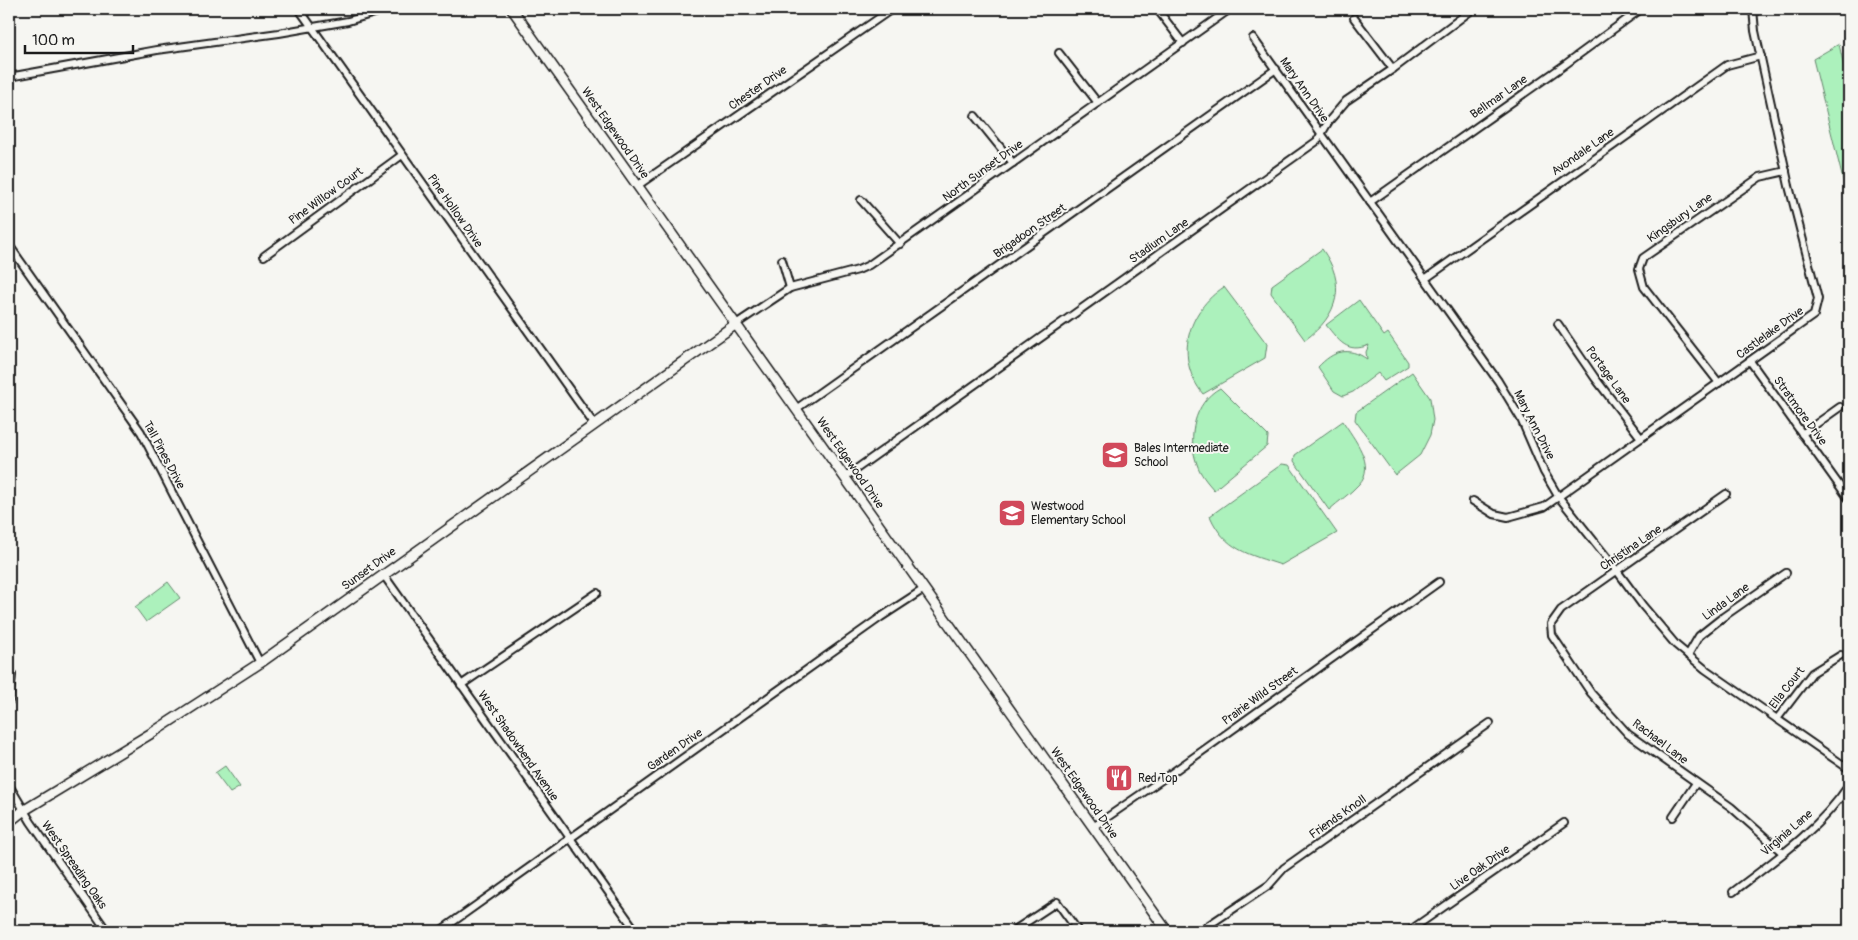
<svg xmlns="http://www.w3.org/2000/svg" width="1858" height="940" viewBox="0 0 1858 940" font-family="Pangolin,sans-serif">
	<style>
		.green { fill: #acf1bc; stroke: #64866c }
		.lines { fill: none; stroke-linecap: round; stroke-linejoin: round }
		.street-casing { stroke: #1c1c1c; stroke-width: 10 }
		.secondary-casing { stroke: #1c1c1c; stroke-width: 12 }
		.street { stroke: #f6f6f2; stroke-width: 6 }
		.secondary { stroke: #f6f6f2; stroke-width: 9 }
		.labels { text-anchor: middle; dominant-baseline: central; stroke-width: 4; stroke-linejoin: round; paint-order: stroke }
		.street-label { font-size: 12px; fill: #1c1c1c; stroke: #f6f6f2 }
		.poi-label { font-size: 12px; fill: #1c1c1c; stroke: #f6f6f2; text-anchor: start }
	</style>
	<rect width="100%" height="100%" fill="#f6f6f2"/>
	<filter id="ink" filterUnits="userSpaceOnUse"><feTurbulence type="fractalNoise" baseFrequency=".02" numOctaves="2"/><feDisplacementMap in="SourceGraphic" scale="10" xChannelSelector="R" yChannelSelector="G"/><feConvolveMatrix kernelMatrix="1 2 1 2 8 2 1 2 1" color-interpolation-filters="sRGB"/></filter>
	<g filter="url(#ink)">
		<!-- green -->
		<g class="green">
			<path d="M1839,44L1849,89V204L1813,59Z"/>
			<path d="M1322,249C1347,284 1339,315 1305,340L1271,293L1272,285Z"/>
			<path d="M1224,287L1267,344L1265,358L1203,394C1174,358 1187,311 1224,287Z"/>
			<path d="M1359,300L1384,336L1388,333L1408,362V366L1384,381L1378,373L1353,392L1343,396L1334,391L1318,367C1333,351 1348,346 1367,359L1366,352L1369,345C1347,354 1339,341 1326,325Z"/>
			<path d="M1412,372L1430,398L1433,420L1430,435L1420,455L1395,475L1355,420L1356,412Z"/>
			<path d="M1220,388L1268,436L1267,446L1214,490C1207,482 1200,474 1197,464C1187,438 1194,402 1220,388Z"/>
			<path d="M1343,421C1353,438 1377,465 1359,484C1350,494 1339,501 1329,510L1294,461L1295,455Z"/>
			<path d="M1282,464L1289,465L1337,533L1281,565C1248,554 1225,550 1210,516Z"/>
			<path d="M168,582L180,598L146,622L135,607Z"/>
			<path d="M225,766L240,787L230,793L215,773Z"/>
		</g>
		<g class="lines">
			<!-- street casing -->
			<g class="street-casing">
				<g id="street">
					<path d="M299,9L594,424"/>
					<path d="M1157,9L1183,43"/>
					<path d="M1354,18L1393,69"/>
					<path d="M1253,38L1498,381L1521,419L1544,472L1558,496L1609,560L1643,606L1676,645L1705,669L1849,769"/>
					<path d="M1059,53L1098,103"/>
					<path d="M9,77L157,50L279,33L348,21L388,9"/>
					<path d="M975,116L1013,163"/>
					<path d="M637,186L892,9"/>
					<path d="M861,200L900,244"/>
					<path d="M1370,202L1563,66L1641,9"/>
					<path d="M9,245L141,432L260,663"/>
					<path d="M264,256L402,155"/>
					<path d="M782,260L790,288"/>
					<path d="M1425,279L1727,65L1761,56"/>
					<path d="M736,324L790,288L858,270L869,265L1230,9"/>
					<path d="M1558,324L1595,378L1641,438"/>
					<path d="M1750,361L1849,499"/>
					<path d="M1719,383L1644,287L1639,269L1643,258L1760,177L1786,171"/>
					<path d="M796,409L1276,69"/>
					<path d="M1802,434L1840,407"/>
					<path d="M845,477L1317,141L1329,121L1346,101L1393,69L1473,9"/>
					<path d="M1726,494L1561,610L1551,624L1552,635L1591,693L1628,734L1731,807L1783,853"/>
					<path d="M1473,501L1494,514L1508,517L1544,507L1814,315L1818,299L1789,186L1755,31L1753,9"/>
					<path d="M383,574L636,931"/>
					<path d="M1688,655L1699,636L1723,617L1786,573"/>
					<path d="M9,660L12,675L9,701"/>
					<path d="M461,685L597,593"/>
					<path d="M1777,719L1812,673L1841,655"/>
					<path d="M9,785L31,822L107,931"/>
					<path d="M1673,817L1696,783"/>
					<path d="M1093,827L1173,772L1439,582"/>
					<path d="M1733,892C1775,860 1820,829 1849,785"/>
					<path d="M440,931L881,617L924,589"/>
					<path d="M627,931L633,927"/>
					<path d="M818,931L823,928L825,931"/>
					<path d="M1013,931L1057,902L1078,931"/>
					<path d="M1200,931L1269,885L1284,868L1490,723"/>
					<path d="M1409,931L1564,823"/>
				</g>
			</g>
			<!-- secondary casing -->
			<g class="secondary-casing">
				<g id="secondary">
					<path d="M512,9L1167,931"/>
					<path d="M9,822L23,811L155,731L260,663L736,324"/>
				</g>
			</g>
			<!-- street -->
			<use href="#street" class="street"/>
			<!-- secondary -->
			<use href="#secondary" class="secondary"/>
		</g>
	</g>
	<!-- icons -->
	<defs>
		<g id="school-square" transform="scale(1.4375)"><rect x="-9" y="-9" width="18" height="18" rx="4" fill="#d1495b" stroke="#f6f6f2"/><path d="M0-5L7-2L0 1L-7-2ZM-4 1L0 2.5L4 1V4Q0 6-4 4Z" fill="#fff"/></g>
		<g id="restaurant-square" transform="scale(1.4375)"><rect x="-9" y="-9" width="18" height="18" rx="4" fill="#d1495b" stroke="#f6f6f2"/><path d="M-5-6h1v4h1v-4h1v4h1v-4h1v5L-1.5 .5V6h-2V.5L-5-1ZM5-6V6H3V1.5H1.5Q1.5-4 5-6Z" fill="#fff"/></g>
	</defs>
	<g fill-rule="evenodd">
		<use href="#school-square" x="1115" y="455"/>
		<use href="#school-square" x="1012" y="513"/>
		<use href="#restaurant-square" x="1119" y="778"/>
	</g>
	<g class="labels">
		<!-- street labels -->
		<g class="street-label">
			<text transform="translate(758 88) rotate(-35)">Chester Drive</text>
			<text transform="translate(1304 90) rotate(55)">Mary Ann Drive</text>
			<text transform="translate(1499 97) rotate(-35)">Bellmar Lane</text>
			<text transform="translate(615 133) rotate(55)">West Edgewood Drive</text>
			<text transform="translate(1583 152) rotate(-35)">Avondale Lane</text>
			<text transform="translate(983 171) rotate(-36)">North Sunset Drive</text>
			<text transform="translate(326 196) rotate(-36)">Pine Willow Court</text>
			<text transform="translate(455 211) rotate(55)">Pine Hollow Drive</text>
			<text transform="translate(1680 218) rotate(-35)">Kingsbury Lane</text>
			<text transform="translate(1030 231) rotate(-35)">Brigadoon Street</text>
			<text transform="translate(1159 241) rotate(-35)">Stadium Lane</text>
			<text transform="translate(1770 333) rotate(-36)">Castlelake Drive</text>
			<text transform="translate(1608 375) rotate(54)">Portage Lane</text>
			<text transform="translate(1800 411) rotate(54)">Stratmore Drive</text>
			<text transform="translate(1534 425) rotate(63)">Mary Ann Drive</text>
			<text transform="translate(164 455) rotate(62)">Tall Pines Drive</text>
			<text transform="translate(850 463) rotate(55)">West Edgewood Drive</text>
			<text transform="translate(1631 548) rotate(-34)">Christina Lane</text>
			<text transform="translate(369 569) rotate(-36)">Sunset Drive</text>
			<text transform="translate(1726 602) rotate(-36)">Linda Lane</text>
			<text transform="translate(1787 688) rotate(-52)">Ella Court</text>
			<text transform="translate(1260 696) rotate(-36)">Prairie Wild Street</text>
			<text transform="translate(1660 742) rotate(37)">Rachael Lane</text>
			<text transform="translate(518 746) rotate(55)">West Shadowbend Avenue</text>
			<text transform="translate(675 750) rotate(-35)">Garden Drive</text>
			<text transform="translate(1084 793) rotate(55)">West Edgewood Drive</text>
			<text transform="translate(1338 817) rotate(-35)">Friends Knoll</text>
			<text transform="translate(1787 833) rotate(-41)">Virginia Lane</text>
			<text transform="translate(74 865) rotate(55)">West Spreading Oaks</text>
			<text transform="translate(1480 868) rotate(-35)">Live Oak Drive</text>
		</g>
		<!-- poi labels -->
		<g class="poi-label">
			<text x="1134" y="448">Bales Intermediate<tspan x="1134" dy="14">School</tspan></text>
			<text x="1031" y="506">Westwood<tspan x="1031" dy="14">Elementary School</tspan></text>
			<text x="1138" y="778">Red Top</text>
		</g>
	</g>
	<!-- margin -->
	<rect width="1858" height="940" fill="none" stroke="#f6f6f2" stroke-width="30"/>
	<rect x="15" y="15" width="1828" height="910" fill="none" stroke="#1c1c1c" stroke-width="2" filter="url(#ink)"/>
	<!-- scale -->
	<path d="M25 45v8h108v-8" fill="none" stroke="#1c1c1c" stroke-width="2.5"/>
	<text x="32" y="45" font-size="15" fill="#1c1c1c" stroke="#f6f6f2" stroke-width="4" paint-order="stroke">100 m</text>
</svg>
